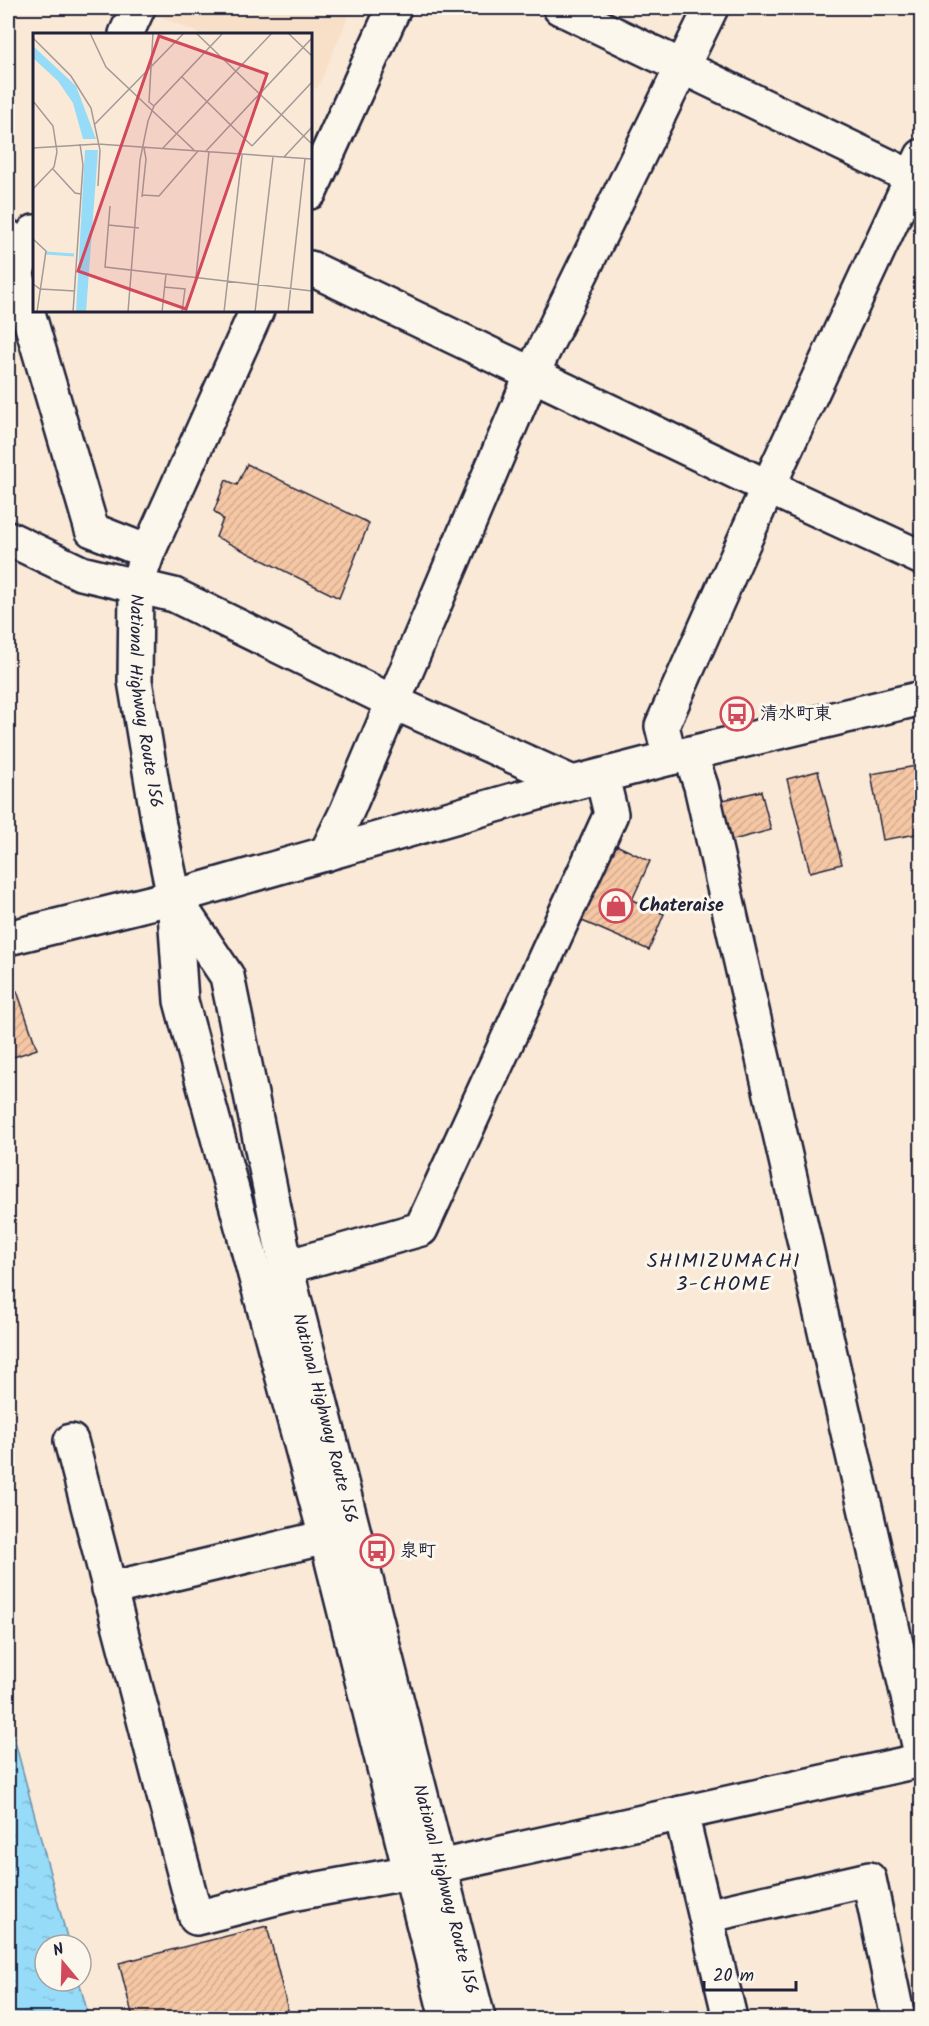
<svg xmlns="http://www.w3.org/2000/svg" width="929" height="2026" viewBox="0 0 929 2026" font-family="Kalam,'Klee One',sans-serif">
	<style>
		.built { fill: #f8dfc7 }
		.water { fill: url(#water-ripples); stroke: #6891ac; stroke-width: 1.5 }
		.building { fill: url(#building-hatch); stroke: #22223b; stroke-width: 1.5 }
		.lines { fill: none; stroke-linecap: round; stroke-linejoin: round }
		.minor-casing { stroke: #22223b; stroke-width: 38 }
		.highway-casing { stroke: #22223b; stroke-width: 38 }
		.minor { stroke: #fbf7ec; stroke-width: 33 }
		.highway { stroke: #fbf7ec; stroke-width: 33 }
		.labels { text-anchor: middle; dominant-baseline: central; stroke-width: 6; stroke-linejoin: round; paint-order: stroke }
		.street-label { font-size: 18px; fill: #22223b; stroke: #fbf7ec }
		.poi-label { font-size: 18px; font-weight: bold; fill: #22223b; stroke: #fbf7ec; text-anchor: start }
		.neighbourhood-label { font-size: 20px; letter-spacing: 1.5px; fill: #22223b; stroke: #fbf7ec }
		.inset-river { fill: none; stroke: #96dbf8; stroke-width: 3 }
		.inset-road { fill: none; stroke: #a39998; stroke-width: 1.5 }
		.view { fill: #d1495b; fill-opacity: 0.15; stroke: #d1495b; stroke-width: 3 }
		.inset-edge { fill: none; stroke: #22223b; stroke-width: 3 }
	</style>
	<defs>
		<pattern id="water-ripples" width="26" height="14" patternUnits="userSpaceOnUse" patternTransform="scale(1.5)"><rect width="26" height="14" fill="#96dbf8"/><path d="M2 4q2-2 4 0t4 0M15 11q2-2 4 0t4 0" fill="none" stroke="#81bcd6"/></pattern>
		<pattern id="building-hatch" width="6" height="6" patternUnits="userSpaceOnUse" patternTransform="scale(1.5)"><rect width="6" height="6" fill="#f5c7a4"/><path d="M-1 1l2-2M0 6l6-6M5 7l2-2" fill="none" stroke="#d2ab8e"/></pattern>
	</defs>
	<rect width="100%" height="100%" fill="#f9e9d6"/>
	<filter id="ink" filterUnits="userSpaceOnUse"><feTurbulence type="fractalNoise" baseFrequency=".0167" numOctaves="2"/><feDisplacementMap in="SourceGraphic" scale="12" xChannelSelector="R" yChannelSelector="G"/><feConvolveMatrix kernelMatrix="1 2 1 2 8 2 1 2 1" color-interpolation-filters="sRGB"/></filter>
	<g filter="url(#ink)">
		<!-- built -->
		<path class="built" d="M150,8H352L317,89L311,86L310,34H200L149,11Z"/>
		<!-- water -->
		<path class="water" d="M8,1715L69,1945H45V1981H79L89,2018H8Z"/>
		<!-- building -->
		<g class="building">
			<path d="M247,464L369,523L339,598L216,537L223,519L214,511L226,480L237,485Z"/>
			<path d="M922,765V833L883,840L871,774Z"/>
			<path d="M818,771L842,864L810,872L787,779Z"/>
			<path d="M761,791L771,830L729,841L719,801Z"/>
			<path d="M614,844L650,861L632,900L664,914L649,950L580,920Z"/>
			<path d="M17,991L37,1049L8,1059V995Z"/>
			<path d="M267,1926L290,2018H133L119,1963Z"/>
		</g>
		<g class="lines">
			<!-- minor casing -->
			<g class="minor-casing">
				<g id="minor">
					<path d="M560,8L922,182"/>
					<path d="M126,34L138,8"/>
					<path d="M8,237L16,272L92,530L148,552"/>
					<path d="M310,268L768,487L922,558"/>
					<path d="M13,280L34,232"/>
					<path d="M8,538L81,573L174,595L393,702L573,783"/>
					<path d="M690,754L701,786L922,1758"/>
					<path d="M670,758L662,726L768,487L922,156"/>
					<path d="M326,854L347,811L532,374L711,8"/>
					<path d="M8,938L174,897L573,783L670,758L922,698"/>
					<path d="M286,1267L421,1229L611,814L602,777"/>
					<path d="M71,1441L196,1918L291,1894L439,1867L922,1760"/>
					<path d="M109,1589L326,1537L352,1529"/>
					<path d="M681,1813L730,2018"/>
					<path d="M706,1916L869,1879L898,2018"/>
				</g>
			</g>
			<!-- highway casing -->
			<g class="highway-casing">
				<g id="highway">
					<path d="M310,192L394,8"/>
					<path id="s1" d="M257,310L148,552L136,587L135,681L159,825L174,897L181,1001L326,1537L447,2018"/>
					<path id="s2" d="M175,899L227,976L286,1267L478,2018"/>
				</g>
			</g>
			<!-- minor -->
			<use href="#minor" class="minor"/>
			<!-- highway -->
			<use href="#highway" class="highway"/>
		</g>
	</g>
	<!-- icons -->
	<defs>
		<g id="bus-ring" transform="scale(1.725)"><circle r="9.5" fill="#fbf7ec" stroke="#d1495b" stroke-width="1.5"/><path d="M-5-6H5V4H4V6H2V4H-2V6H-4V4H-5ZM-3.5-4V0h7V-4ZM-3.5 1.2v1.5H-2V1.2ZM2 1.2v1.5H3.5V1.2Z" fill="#d1495b"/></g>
		<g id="shop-ring" transform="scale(1.725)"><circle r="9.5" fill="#fbf7ec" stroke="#d1495b" stroke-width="1.5"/><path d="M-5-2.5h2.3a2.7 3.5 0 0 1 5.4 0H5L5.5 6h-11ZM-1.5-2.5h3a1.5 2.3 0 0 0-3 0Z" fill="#d1495b"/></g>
	</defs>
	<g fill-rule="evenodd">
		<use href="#bus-ring" x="737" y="714"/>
		<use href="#shop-ring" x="616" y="906"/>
		<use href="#bus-ring" x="377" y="1551"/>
	</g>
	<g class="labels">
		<!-- street labels -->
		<g class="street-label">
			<text stroke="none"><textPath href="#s1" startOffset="417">National Highway Route 156</textPath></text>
			<text stroke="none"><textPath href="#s2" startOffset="546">National Highway Route 156</textPath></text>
			<text stroke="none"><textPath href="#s2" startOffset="1032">National Highway Route 156</textPath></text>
		</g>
		<!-- poi labels -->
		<g class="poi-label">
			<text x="760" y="714">清水町東</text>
			<text x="639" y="906">Chateraise</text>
			<text x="400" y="1551">泉町</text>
		</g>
		<!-- neighbourhood labels -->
		<g class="neighbourhood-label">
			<text x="724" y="1262">SHIMIZUMACHI<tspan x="724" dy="23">3-CHOME</tspan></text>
		</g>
	</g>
	<!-- overview -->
	<g transform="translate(33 33)">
		<rect width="279" height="279" fill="#f9e9d6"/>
		<path d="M0,13L43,53L63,106H50L40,70L25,48L0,25ZM52,117H65L53,279H43Z" fill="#96dbf8"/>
		<path class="inset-river" d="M13,220L41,222"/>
		<path class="inset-road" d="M57,0L73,34L161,117M120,0L116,69L121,73M163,0L279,111M255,0L279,23M0,5L38,43L58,75L67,117L65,153M149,44L219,113M0,68L20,93L24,119L21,134L0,156M62,91L151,0M219,113L279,49M0,115L65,111L279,126M130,115L239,0M173,118L279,5M251,124L279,94M19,135L42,160L48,161M109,162L126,163L165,118M109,164L113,126L111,115M77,173L72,234L279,258M75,192L106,195M0,206L13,218L4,279M163,244L176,118M0,251L7,256L42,258M131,254L152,256L149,279M40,279L50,132L47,111M95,279L107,127L115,88L121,73L190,0M129,279L133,241M191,279L209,122M222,279L240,124M255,279L272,126"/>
		<path class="view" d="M126,3L234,41L153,276L45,238Z"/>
		<rect width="279" height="279" class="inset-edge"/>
	</g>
	<!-- margin -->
	<rect width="929" height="2026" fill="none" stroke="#fbf7ec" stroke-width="30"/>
	<rect x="15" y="15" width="899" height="1996" fill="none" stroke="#22223b" stroke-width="2" filter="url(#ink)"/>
	<!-- north arrow -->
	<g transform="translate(63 1963) rotate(341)"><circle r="28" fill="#fbf7ec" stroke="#a4a2a5" stroke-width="1.5"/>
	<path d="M0-4.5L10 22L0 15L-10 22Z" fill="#d1495b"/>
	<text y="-9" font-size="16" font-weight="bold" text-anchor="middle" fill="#22223b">N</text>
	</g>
	<!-- scale -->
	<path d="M704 1981v9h92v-9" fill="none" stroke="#22223b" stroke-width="3"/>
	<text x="713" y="1981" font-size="18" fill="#22223b" stroke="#fbf7ec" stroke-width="4.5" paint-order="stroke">20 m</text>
</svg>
